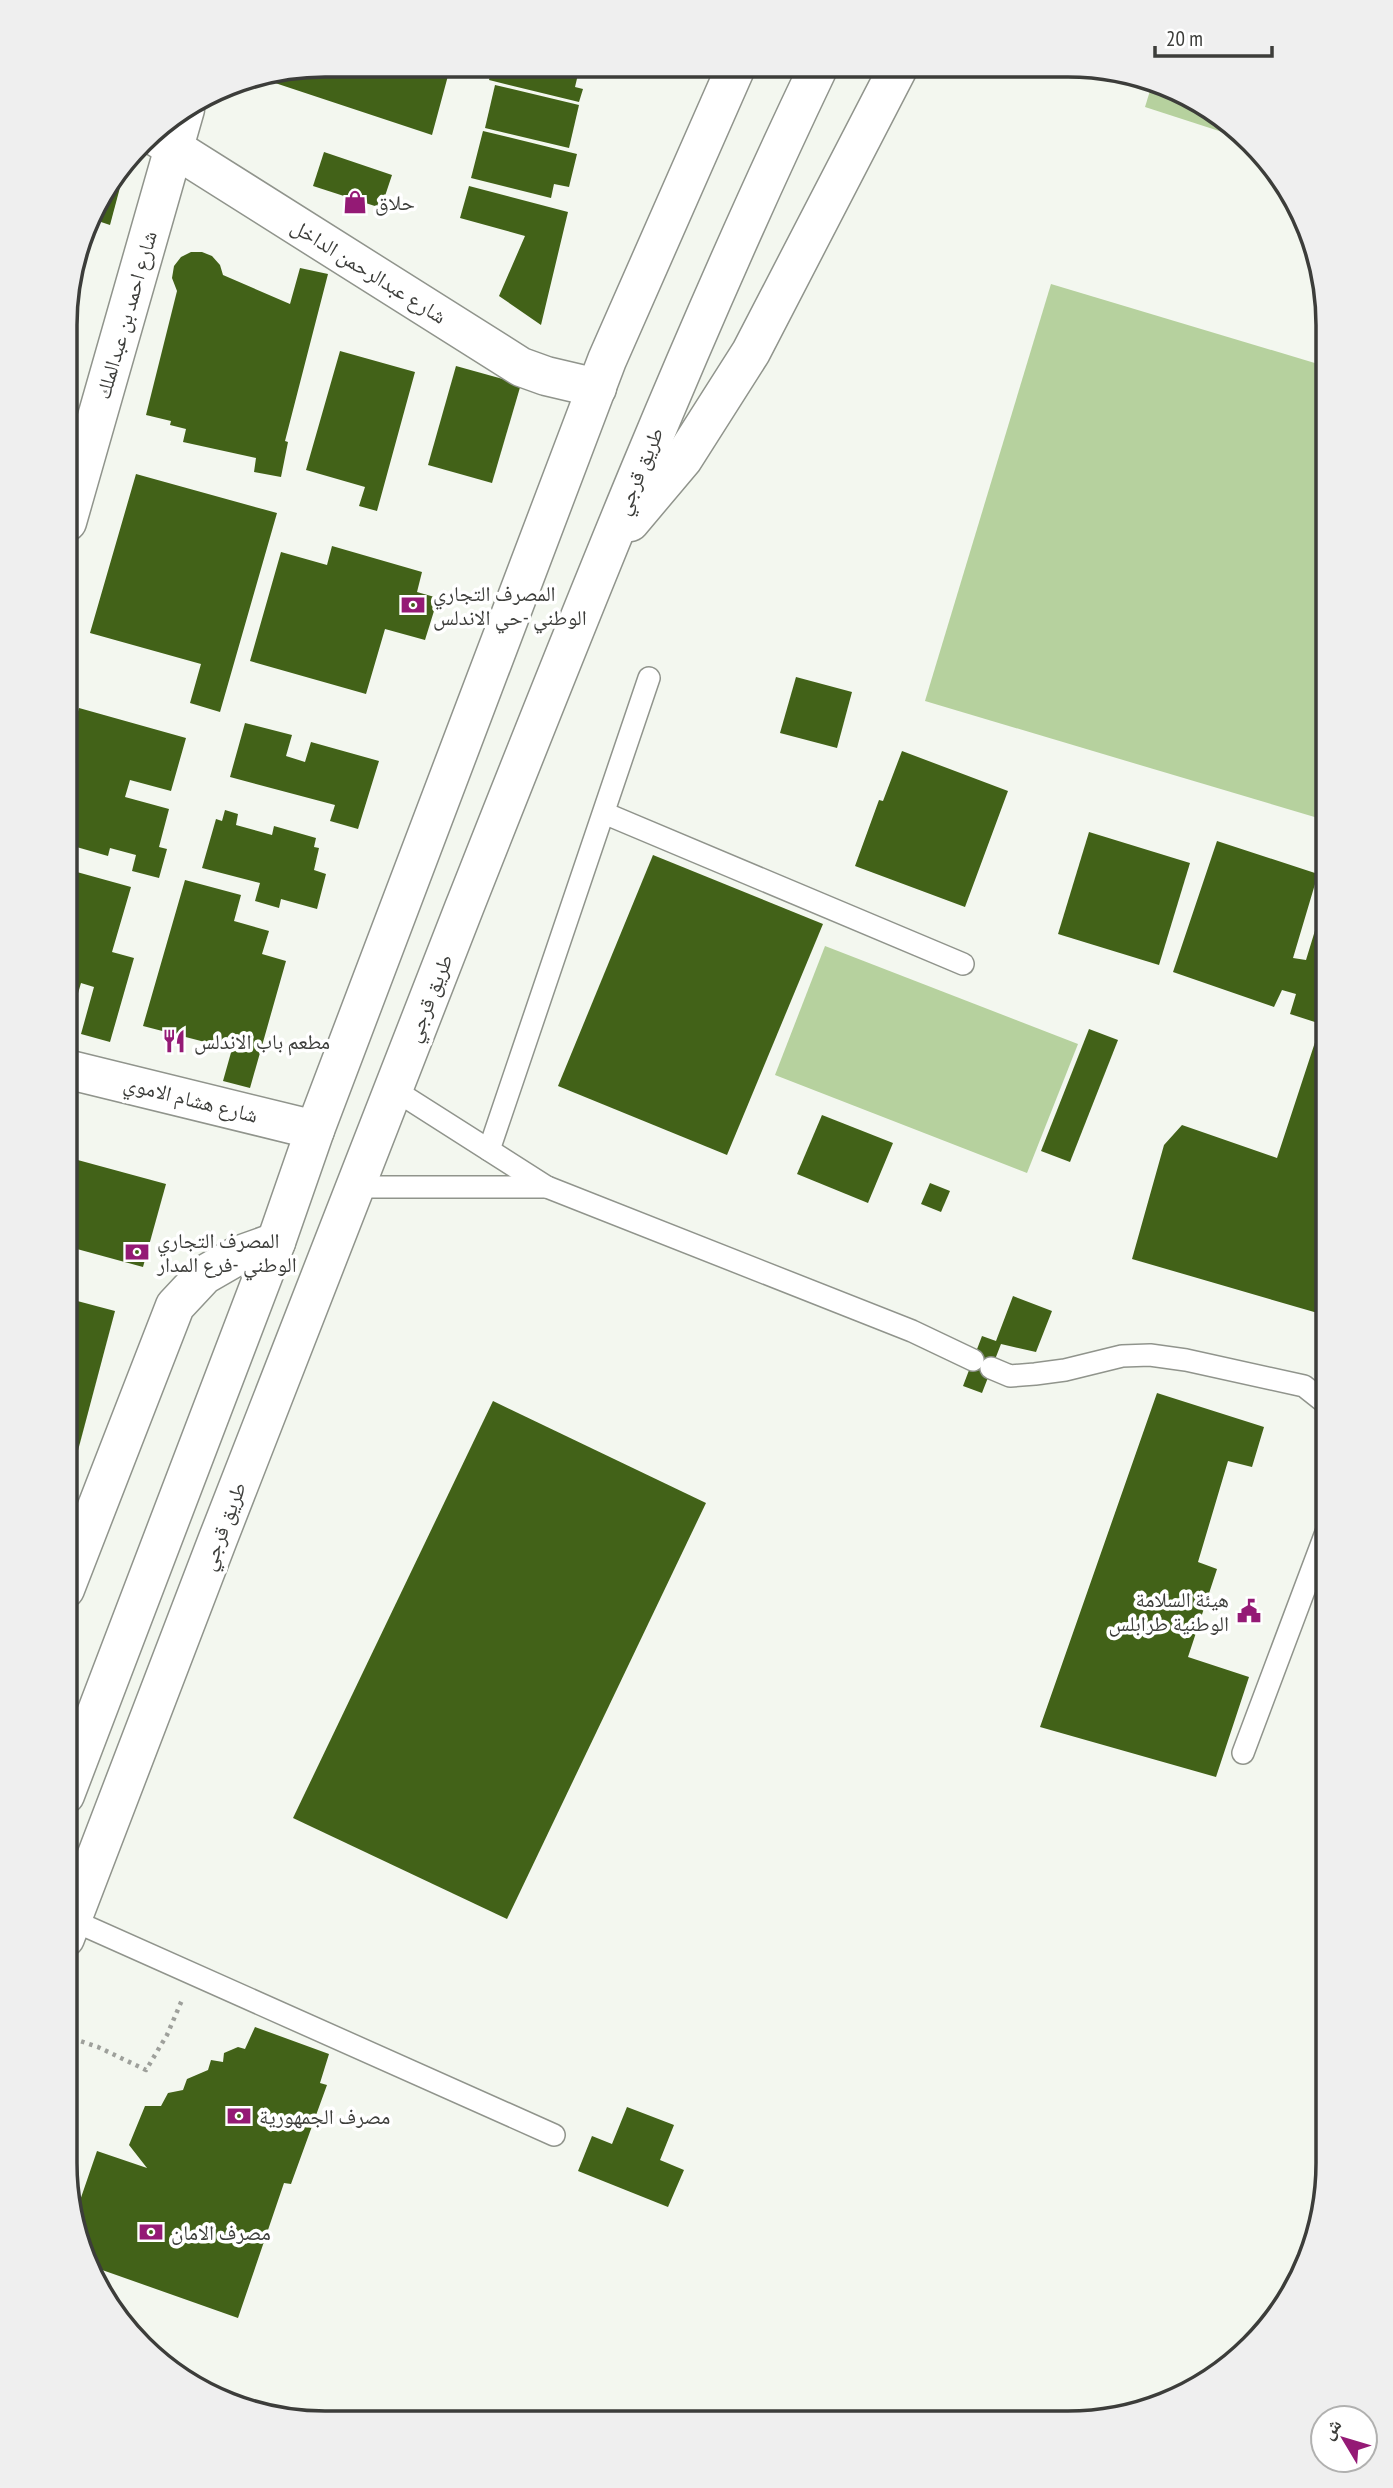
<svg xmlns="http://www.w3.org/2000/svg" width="1393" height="2488" viewBox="0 0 1393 2488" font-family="'PT Sans Narrow','Noto Naskh Arabic',sans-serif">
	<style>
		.green { fill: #b6d19e }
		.building { fill: #426218 }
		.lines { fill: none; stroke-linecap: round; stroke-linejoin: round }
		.lane-casing { stroke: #90948c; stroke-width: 24 }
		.street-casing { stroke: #90948c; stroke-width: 41 }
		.highway-casing { stroke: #90948c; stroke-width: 41 }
		.path { stroke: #9ea09b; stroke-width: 4.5; stroke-dasharray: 3.5 5; stroke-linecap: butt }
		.lane { stroke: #fff; stroke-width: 21 }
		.street { stroke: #fff; stroke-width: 38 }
		.highway { stroke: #fff; stroke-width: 38 }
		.labels { text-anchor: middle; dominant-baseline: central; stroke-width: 7; stroke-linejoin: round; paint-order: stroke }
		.poi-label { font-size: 21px; fill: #3c3d3a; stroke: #fff; text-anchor: start }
		.street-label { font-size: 21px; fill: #3c3d3a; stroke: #fff }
		.rim { fill: none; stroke: #3c3d3a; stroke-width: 3.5 }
	</style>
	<rect width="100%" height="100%" fill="#f3f7ef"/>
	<!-- green -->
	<g class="green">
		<path d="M1153,81C1188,93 1225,113 1250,141L1145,107Z"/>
		<path d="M1051,284L1328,367V821L925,701Z"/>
		<path d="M825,946L1078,1044L1027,1173L775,1075Z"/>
	</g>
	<!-- building -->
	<g class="building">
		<path d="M325,65H439L437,69L449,72L432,135L260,78Z"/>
		<path d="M493,66H580L575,87L583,89L579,102L489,80Z"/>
		<path d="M495,85L579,105L569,148L485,128Z"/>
		<path d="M483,131L577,154L569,187L554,184L551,198L471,178Z"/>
		<path d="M324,152L392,175L381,208L313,186Z"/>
		<path d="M126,165L110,225L89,218L92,209Z"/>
		<path d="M469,186L568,212L541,325L499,296L525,236L460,218Z"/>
		<path d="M191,252H202L212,256L220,265L223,275L290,304L300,268L328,274L285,441L288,442L281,477L254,472L256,458L183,442L186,429L170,425L171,421L146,415L177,291L172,278L174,266L181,257Z"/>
		<path d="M340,351L415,372L377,511L359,506L365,487L306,470Z"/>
		<path d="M456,366L521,384L492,483L428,465Z"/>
		<path d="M136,474L277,513L220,712L190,703L201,664L90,633Z"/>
		<path d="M332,546L422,572L417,592L438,598L425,640L385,629L366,694L250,661L281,552L327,565Z"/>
		<path d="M796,677L852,692L837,748L780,733Z"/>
		<path d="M79,708L186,738L171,791L130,780L125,797L169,809L159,847L167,849L159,878L132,871L136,855L110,848L108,856L66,844V772L69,763L66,762V754Z"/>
		<path d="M245,723L292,735L286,756L305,762L311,742L379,761L358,829L330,821L335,805L230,777Z"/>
		<path d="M902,751L1008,791L965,907L855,866L879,800L883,801Z"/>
		<path d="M225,810L238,814L236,825L272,835L274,826L316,838L314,847L319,848L314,870L326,874L317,909L281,899L279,908L255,901L260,883L202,868L216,819L222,821Z"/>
		<path d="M1089,832L1190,863L1159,965L1058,934Z"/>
		<path d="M1217,841L1318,874L1293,958L1306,960L1328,888V1316L1132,1259L1164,1145L1182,1125L1277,1158L1321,1024L1290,1014L1296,994L1282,990L1274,1007L1173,972Z"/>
		<path d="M653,855L823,924L727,1155L558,1086Z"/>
		<path d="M66,869L131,887L112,952L134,958L110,1042L81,1034L94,987L81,983L70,1021L66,1019Z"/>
		<path d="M185,880L241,895L234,921L269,931L262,954L286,961L250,1088L223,1081L232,1049L143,1026Z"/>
		<path d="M1089,1029L1118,1040L1070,1162L1041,1151Z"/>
		<path d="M822,1115L893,1143L868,1203L797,1174Z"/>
		<path d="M74,1159L166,1184L143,1267L66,1246V1189Z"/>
		<path d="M930,1183L950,1191L941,1212L921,1204Z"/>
		<path d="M1013,1296L1052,1311L1036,1352L1001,1344L982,1393L963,1386L982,1336L996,1341Z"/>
		<path d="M66,1298L115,1311L76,1458L66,1455Z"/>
		<path d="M1157,1393L1264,1427L1252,1467L1228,1461L1198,1562L1217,1569L1188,1657L1249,1677L1216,1777L1040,1727Z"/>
		<path d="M493,1401L706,1503L507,1919L293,1818Z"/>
		<path d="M255,2027L329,2054L320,2083L327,2085L291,2184L284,2183L238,2318L88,2265L79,2247L74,2218L97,2151L147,2168L129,2145L145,2106H161L168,2093L183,2090L187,2079L208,2070L211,2060L223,2062L224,2053L238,2047L245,2049Z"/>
		<path d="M627,2107L674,2125L660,2160L684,2170L668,2207L578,2171L592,2136L612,2144Z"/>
	</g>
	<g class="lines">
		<!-- lane casing -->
		<g class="lane-casing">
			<g id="lane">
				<path d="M604,813L963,964"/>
				<path d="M393,1089L547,1187L912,1331L973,1360"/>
				<path d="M489,1150L649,678"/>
				<path d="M354,1187H547"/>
				<path d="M991,1368L1010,1376L1035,1374L1065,1370L1122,1356L1150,1355L1186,1360L1304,1386L1328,1405"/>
				<path d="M1243,1753L1328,1527"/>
				<path d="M72,1920L554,2135"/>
			</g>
		</g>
		<!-- street casing -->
		<g class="street-casing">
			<g id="street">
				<path d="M150,133L521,367L546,376L597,388"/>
				<path d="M67,522L185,109"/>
				<path d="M66,1069L315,1130"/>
				<path d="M65,1589L175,1306L204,1275L237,1256L276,1242"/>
			</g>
		</g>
		<!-- highway casing -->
		<g class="highway-casing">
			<g id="highway">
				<path d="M630,522L683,459L751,352L898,68"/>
				<path d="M65,1795L276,1242L315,1130L607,360L736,67"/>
				<path d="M65,1938C196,1594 329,1250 464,908C576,625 687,342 818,68"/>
			</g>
		</g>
		<!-- path -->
		<path class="path" d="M65,2036L98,2047L146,2070L167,2035L182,2000"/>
		<!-- lane -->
		<use href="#lane" class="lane"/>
		<!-- street -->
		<use href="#street" class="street"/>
		<!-- highway -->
		<use href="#highway" class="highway"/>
	</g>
	<!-- icons -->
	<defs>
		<g id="shop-bare" transform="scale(1.89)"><path d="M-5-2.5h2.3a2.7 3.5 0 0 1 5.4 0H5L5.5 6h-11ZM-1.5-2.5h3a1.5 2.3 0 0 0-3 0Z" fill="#941a75" stroke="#fff" stroke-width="2.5" paint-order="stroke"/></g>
		<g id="bank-bare" transform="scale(1.89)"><path d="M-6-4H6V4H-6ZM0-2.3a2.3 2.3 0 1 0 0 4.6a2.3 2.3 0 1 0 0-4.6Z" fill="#941a75" stroke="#fff" stroke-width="2.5" paint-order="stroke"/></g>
		<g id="restaurant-bare" transform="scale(1.89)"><path d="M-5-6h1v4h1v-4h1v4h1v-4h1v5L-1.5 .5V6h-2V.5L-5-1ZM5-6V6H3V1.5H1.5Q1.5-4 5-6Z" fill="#941a75" stroke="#fff" stroke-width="2.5" paint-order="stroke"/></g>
		<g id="civic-bare" transform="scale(1.89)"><path d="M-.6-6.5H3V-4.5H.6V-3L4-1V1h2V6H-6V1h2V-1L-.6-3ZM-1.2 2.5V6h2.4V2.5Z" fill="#941a75" stroke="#fff" stroke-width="2.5" paint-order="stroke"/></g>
	</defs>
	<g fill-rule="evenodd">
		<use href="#shop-bare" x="355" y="202"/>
		<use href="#bank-bare" x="413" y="605"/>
		<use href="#restaurant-bare" x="174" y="1041"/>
		<use href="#bank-bare" x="137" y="1252"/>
		<use href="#civic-bare" x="1249" y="1611"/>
		<use href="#bank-bare" x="239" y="2116"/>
		<use href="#bank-bare" x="151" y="2232"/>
	</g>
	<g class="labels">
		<!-- poi labels -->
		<g class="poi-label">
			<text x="375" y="202">حلاق</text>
			<text x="433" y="593">المصرف التجاري<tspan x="433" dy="24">الوطني -حي الاندلس</tspan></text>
			<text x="194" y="1041">مطعم باب الاندلس</text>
			<text x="157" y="1240">المصرف التجاري<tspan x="157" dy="24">الوطني -فرع المدار</tspan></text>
			<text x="1229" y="1599" text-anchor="end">هيئة السلامة<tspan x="1229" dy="24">الوطنية طرابلس</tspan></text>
			<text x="259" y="2116">مصرف الجمهورية</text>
			<text x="171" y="2232">مصرف الامان</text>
		</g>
		<!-- street labels -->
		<g class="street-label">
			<text transform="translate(369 271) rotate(32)">شارع عبدالرحمن الداخل</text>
			<text transform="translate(126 315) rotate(-74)">شارع احمد بن عبدالملك</text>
			<text transform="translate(639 471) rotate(-67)">طريق قرجي</text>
			<text transform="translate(429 998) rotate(-68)">طريق قرجي</text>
			<text transform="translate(191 1099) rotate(14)">شارع هشام الاموي</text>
			<text transform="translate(223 1526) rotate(-69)">طريق قرجي</text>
		</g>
	</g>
	<!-- crop -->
	<path d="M0 0H1393V2488H0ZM325 77H1068A248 248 0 0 1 1316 325V2163A248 248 0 0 1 1068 2411H325A248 248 0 0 1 77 2163V325A248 248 0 0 1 325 77Z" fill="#efefef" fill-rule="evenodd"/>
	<path class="rim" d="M325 77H1068A248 248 0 0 1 1316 325V2163A248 248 0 0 1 1068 2411H325A248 248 0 0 1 77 2163V325A248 248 0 0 1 325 77Z"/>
	<!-- north arrow -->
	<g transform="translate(1344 2439) rotate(308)"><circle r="33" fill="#ffffff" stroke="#b1b1b0" stroke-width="2"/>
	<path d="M0-5L12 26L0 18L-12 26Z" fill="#941a75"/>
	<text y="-10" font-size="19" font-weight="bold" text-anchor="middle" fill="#3c3d3a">ش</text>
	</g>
	<!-- scale -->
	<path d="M1155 46v10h117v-10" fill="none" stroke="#3c3d3a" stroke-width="3.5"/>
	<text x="1166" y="46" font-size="21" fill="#3c3d3a" stroke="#ffffff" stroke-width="5" paint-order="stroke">20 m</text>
</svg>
